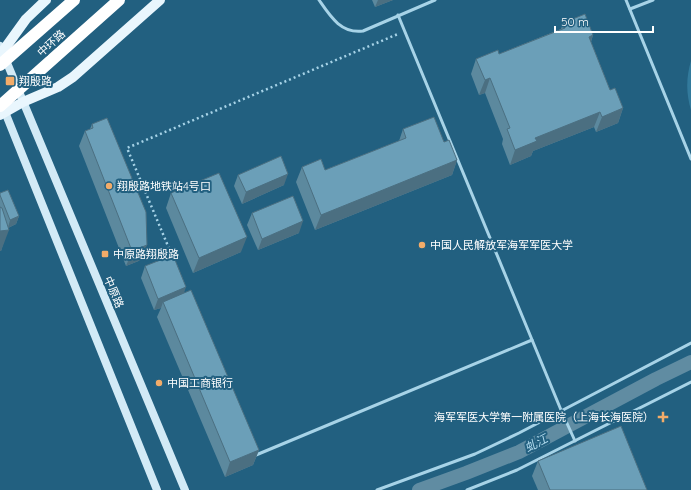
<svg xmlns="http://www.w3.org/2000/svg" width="691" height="490" viewBox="0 0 691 490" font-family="Quicksand,'Noto Sans SC',sans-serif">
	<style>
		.green { fill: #327a9c }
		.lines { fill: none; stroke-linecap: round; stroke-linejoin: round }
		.canal { stroke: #608ca2; stroke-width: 14 }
		.path { stroke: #a7d3e7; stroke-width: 2.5; stroke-dasharray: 2 3; stroke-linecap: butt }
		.lane { stroke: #a7d3e7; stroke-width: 3 }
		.secondary { stroke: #d2eaf6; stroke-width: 8 }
		.primary { stroke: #e9f6fd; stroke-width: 10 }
		.highway-bridge { stroke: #fff; stroke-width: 12 }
		.wall { fill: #5c899e }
		.shaded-wall { fill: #4b6f81 }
		.building { fill: #6b9fb8; stroke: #4b6f81 }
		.poi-dot { fill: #f3ac69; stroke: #226080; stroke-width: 1.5 }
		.labels { text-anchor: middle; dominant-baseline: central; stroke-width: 4; stroke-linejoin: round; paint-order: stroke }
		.street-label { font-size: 11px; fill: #fff; stroke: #226080 }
		.poi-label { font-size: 11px; fill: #fff; stroke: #226080; text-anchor: start }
		.water-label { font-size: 12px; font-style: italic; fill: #b3dcef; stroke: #226080 }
	</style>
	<rect width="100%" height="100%" fill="#226080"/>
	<!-- green -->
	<path class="green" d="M691,61V110C686,94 686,77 691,61Z"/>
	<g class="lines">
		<!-- canal -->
		<path class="canal" d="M419,490L466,473L519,452L656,379L691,362"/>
		<!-- path -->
		<path class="path" d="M173,258L127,148L398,34"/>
		<!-- lane -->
		<g class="lane">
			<path d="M319,0C330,16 341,34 363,31L435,0"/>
			<path d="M626,0L691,159"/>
			<path d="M630,9L653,0"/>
			<path d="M398,15L561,410L575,441"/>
			<path d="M256,455L532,340"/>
			<path d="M377,490L475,454L519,433L691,343"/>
			<path d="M467,490L517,470L691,382"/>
		</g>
		<!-- secondary -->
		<g class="secondary">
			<path d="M0,46L185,490"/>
			<path d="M3,107L157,490"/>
		</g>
		<!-- primary -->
		<g class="primary">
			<path d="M0,55L26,19L46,0"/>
			<path d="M0,115L23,102L58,87L73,77L160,0"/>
		</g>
		<!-- highway-bridge -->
		<g class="highway-bridge">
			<path d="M0,65L74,0"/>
			<path d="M0,106L119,0"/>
		</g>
	</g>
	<!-- wall -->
	<g class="wall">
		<path d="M372,0H393L375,7Z"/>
		<path d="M563,23L593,35L591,42L610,90L623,108L618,123L596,132L594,127L533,151L531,156L510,165L502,144L503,139L485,93L479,95L471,74L476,59L499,54L561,29Z"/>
		<path d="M92,124L141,260L126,266L79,146L85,131L90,129Z"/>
		<path d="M403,129L444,142L457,160L452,175L315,230L296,182L302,167L325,170L399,141Z"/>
		<path d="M238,175L284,185L242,204L234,186Z"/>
		<path d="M0,193L19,216L16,224L8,228L1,251H0Z"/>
		<path d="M171,193L241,252L193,273L166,208Z"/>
		<path d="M252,213L299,233L258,250L247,225Z"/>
		<path d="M145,266L184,293L259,450L253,465L225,477L157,317L161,308L154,310L141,278Z"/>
		<path d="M538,461L647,490H538L532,476Z"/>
	</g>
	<!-- shaded-wall -->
	<g class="shaded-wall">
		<path d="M378,0H393L375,7Z"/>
		<path d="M593,35L588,50L589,37Z"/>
		<path d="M490,78L485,93L479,95L485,80Z"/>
		<path d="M623,108L618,123L596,132L602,117Z"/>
		<path d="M600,112L594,127L533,151L531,156L510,165L515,150L535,138Z"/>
		<path d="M457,160L452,175L315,230L321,215Z"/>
		<path d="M288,174L284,185L242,204L246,192Z"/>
		<path d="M19,216L16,224L8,228L10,220Z"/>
		<path d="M303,221L299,233L258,250L262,239Z"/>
		<path d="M9,230L1,251H0V231Z"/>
		<path d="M247,237L241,252L193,273L199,258Z"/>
		<path d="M147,245L141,260L126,266L132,251Z"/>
		<path d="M186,287L182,299L163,302L161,308L154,310L158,299Z"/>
		<path d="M259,450L253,465L225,477L230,462Z"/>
	</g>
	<!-- building -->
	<g class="building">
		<path d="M585,14L593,35L589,37L610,90L615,88L623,108L602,117L600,112L535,138L537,141L515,150L507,129L510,128L490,78L485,80L476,59L498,50L499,54L565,28L563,23Z"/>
		<path d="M434,117L444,142L449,140L457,160L321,215L302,167L321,159L325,170L406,138L403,129Z"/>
		<path d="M107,118L146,212L147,245L132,251L85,131L93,128L92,124Z"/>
		<path d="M281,156L288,174L246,192L238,175Z"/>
		<path d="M219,173L247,237L199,258L171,193Z"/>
		<path d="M8,190L19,216L10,220L0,195V193Z"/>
		<path d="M293,196L303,221L262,239L252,213Z"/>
		<path d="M0,207L2,208L9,230L0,231Z"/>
		<path d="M173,255L186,287L158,299L145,266Z"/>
		<path d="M191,290L259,450L230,462L163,302Z"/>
		<path d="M621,426L647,490H550L538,461Z"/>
	</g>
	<!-- markers -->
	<g class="poi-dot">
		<rect x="5" y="76" width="10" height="10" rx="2"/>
		<circle cx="109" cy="186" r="4"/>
		<circle cx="422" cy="245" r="4"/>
		<rect x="101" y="250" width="8" height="8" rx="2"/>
		<circle cx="159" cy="383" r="4"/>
		<path d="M661 411h4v4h4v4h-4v4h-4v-4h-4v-4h4z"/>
	</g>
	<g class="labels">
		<!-- street labels -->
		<g class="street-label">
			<text transform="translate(51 43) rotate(-42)">中环路</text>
			<text transform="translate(114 292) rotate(67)">中原路</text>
		</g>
		<!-- poi labels -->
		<g class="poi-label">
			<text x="19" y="81">翔殷路</text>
			<text x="117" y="186">翔殷路地铁站4号口</text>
			<text x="430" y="245">中国人民解放军海军军医大学</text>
			<text x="113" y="254">中原路翔殷路</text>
			<text x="167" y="383">中国工商银行</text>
			<text x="654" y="417" text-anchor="end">海军军医大学第一附属医院（上海长海医院）</text>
		</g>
		<!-- water labels -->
		<g class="water-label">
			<text transform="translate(536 443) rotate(-28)">虬江</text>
		</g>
	</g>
	<!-- scale -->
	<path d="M555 26v6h98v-6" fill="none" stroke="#ffffff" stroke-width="2"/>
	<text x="561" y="26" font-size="12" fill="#ffffff" stroke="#226080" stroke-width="3" paint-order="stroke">50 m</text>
</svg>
